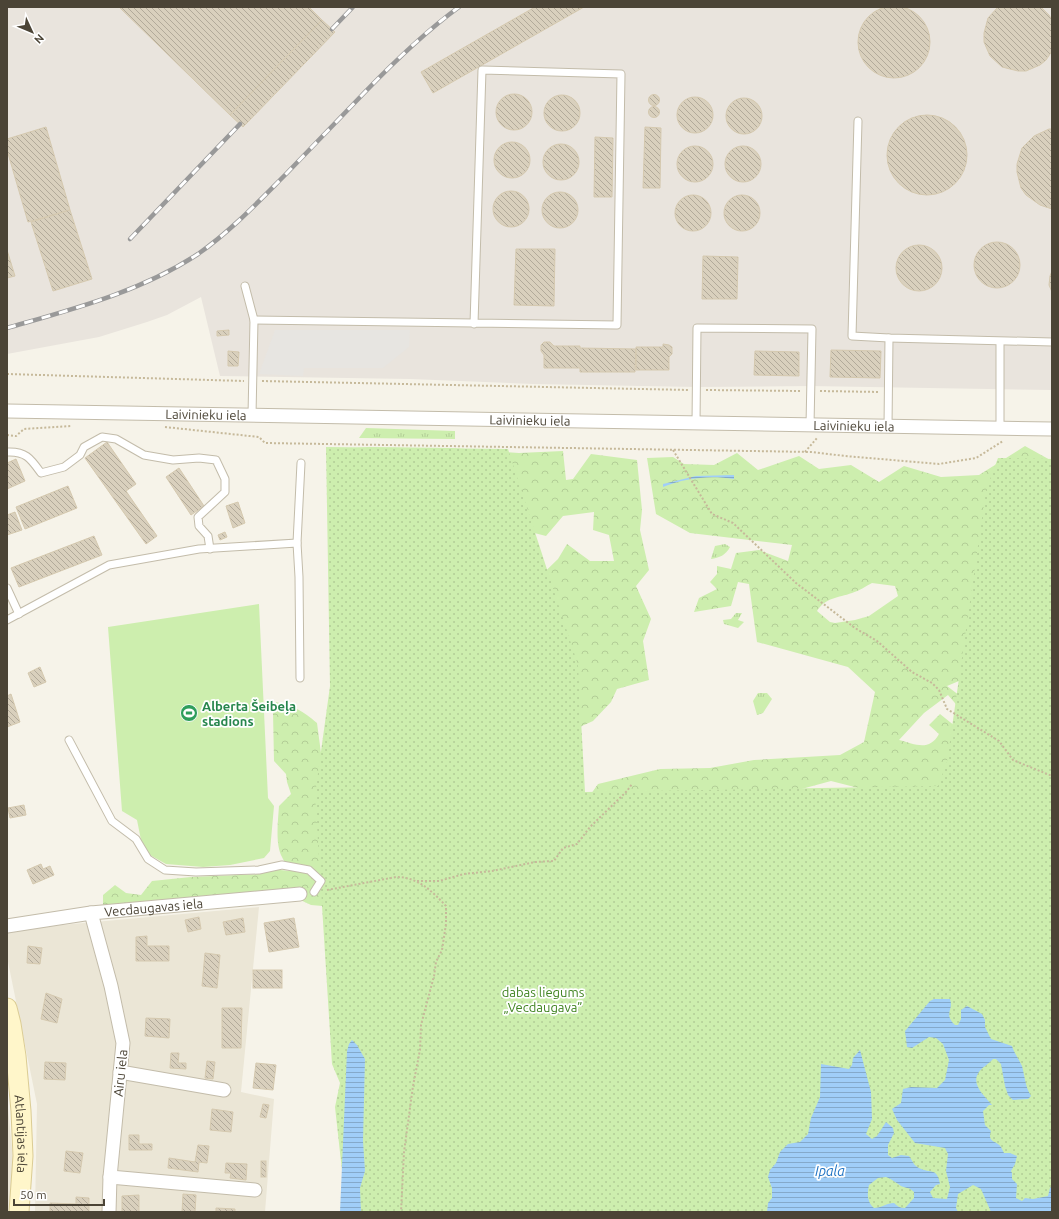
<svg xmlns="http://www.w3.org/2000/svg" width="1059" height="1219" viewBox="0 0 1059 1219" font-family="Ubuntu,sans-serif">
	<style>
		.residential { fill: #ebe6d6 }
		.industrial { fill: #e9e4dd }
		.grass { fill: url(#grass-tufts) }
		.forest { fill: url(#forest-crowns); fill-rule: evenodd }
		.park { fill: url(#park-dots) }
		.pitch { fill: #cdeeae }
		.parking { fill: #e7e5e1 }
		.water { fill: url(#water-rules); fill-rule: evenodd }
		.building { fill: url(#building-back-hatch); stroke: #d5c9af }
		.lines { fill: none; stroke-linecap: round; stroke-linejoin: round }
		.service-casing { stroke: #c3bcaa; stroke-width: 9 }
		.minor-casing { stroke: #c3bcaa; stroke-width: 15 }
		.secondary-casing { stroke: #dbcc94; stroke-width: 21 }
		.path { stroke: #c6b99a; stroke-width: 2; stroke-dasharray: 2 2; stroke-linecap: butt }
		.service { stroke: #fff; stroke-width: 7 }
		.minor { stroke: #fff; stroke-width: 13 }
		.secondary { stroke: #fff6ca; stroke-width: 19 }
		.rail-casing { stroke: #999; stroke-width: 4.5 }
		.rail { stroke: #fff; stroke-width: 3; stroke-dasharray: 9; stroke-linecap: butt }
		.labels { text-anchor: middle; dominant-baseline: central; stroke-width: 3.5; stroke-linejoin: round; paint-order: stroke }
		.street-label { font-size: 13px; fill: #4b4436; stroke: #fff }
		.leisure-label { font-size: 13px; font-weight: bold; fill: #27864d; stroke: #fff; text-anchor: start }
		.park-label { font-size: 13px; fill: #418422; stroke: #fff }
		.water-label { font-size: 14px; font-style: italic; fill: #2275c4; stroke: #fff }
	</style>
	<defs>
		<pattern id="grass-tufts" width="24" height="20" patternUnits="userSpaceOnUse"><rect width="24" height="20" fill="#cdeeae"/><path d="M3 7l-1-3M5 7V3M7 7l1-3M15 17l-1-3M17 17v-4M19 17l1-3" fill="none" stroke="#b2cd96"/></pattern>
		<pattern id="forest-crowns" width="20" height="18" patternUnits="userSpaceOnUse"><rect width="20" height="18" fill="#cdeeae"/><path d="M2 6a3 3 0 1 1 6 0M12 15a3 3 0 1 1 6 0" fill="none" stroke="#b2cd96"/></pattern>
		<pattern id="park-dots" width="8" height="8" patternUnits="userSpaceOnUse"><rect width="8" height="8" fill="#cdeeae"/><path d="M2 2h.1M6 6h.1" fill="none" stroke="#b2cd96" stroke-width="1.8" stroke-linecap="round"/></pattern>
		<pattern id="water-rules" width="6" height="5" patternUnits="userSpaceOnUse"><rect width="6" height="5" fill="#a0cef8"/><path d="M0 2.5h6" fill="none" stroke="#84a9ca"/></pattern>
		<pattern id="building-back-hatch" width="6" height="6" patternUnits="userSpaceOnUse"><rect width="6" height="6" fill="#d9d0bd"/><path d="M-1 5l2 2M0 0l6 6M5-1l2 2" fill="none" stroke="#b2aa9a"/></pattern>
	</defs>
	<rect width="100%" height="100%" fill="#f6f3e9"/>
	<!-- residential -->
	<g class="residential">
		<path d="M259,907L241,1092L274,1099L265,1212H35L37,1104L7,957V930Z"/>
		<path d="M7,1098L14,1169L10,1212H7Z"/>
	</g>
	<!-- industrial -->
	<path class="industrial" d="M7,7H1052V390L810,386L697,387L533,384L410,379L220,376L201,297L167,315L147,322L99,337L7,354Z"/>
	<!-- grass -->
	<g class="grass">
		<path d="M366,428L455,431V439L359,438Z"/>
		<path d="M725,544L730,547C726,555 719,558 711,559L715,546Z"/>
		<path d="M736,613H742L738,620L744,622L738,628L724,624L723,620L731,619Z"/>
		<path d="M758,693H767L772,699L763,713L757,715L753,701Z"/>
	</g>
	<!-- forest -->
	<g class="forest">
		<path d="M1025,446L1052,461V785L890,796L831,781L772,797L586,801L598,784L660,769L710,768L754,760L840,755L864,742L875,692L848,667L757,642L749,584L738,582L731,606L694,612L699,598L717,589L710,582L717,574V566L731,569L736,553L759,550L788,561L792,545L690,533L656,514L647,458L673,457L684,464L714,465L737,453L758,470L799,456L819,469L851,465L879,482L904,466L941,477L979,475ZM872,583L895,586L898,596L869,616L855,620L835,623L830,622L817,611C826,597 838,598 852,593C859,591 866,586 872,583ZM971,676V739L940,714L929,725L939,734C929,752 915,744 899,740L924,713L948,695L961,710L968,702L947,686Z"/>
		<path d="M368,447L452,448L519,453L563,451L566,480L573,479L591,454L637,460L642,510L640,530L649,570L636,586L651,619L643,641L649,680L617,689L611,702L593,721L575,729L526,590L558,559L567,544L590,561H614L609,535L593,530L594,512L563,516L546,536L515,528L330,450Z"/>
		<path d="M276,702C295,707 302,710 317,723L325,783L334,907L311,905L294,897L103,906V895L115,885L126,893L141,895L152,881L191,877L259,874L271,869L290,871C288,865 284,862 282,857C275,844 278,821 279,806L291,794L287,782L286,774L274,761L273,712Z"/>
	</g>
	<!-- park -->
	<path class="park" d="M326,447L508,449L578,665L585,792L938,786L947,762L986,490L998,458L1052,459V1212H346V1207L335,1107L340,1083L332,1064L315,795L330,686Z"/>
	<!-- pitch -->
	<path class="pitch" d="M259,604L268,798L274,806L270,851L264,858L230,865L203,867L166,864L150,855L141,840L137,820L122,811L108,627Z"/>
	<!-- parking -->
	<path class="parking" d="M275,330H410L409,347L383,368H304L303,376L259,374Z"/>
	<!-- water -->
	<g class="water">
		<path d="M734,475V479C709,475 686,478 663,487V484L696,476Z"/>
		<path d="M934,999H950C954,1010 943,1014 955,1025H958L961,1019V1010L967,1006L982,1014L985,1020V1027L991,1039L1012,1046C1014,1053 1019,1059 1022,1066C1025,1077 1025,1086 1031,1096L1028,1099L1013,1100L1008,1095L1005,1086L1001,1064L996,1059H993C990,1063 980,1069 979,1072C970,1084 985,1096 992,1105H989L983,1111L985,1125L991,1131C987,1143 996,1140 1001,1147C1002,1149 1003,1151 1004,1153H1010L1017,1156L1015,1164L1011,1171L1012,1173V1179L1017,1184L1016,1198L1022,1201L1025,1198L1033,1199L1048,1196L1050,1188L1052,1186V1212H991L981,1189L973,1185L958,1194L956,1208L958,1212H767L768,1203L772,1198V1188L768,1177L770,1170L776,1163L780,1152L788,1144L800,1142L808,1134L811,1118L820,1097L821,1064L849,1069L852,1065L853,1058L860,1050L871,1092L872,1119L866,1134L872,1139L877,1136L886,1122L893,1128L894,1133L888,1145V1155L892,1158L901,1155L909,1156C912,1160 914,1166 919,1168C931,1174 937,1167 940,1184L936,1185L930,1192L933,1198L947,1199L950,1187L946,1171L948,1154L945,1148L915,1143L897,1120L892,1109L901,1103L903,1089L911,1087L937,1088L945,1080L949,1060L943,1044L936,1038L929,1037L912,1048L907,1047L905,1031L930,1001ZM886,1177C892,1179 896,1183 901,1186C907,1189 908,1186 914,1192V1198L905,1208C900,1208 897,1206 894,1203C887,1203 881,1208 874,1208C867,1202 867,1194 869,1185L878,1178Z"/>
		<path d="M352,1040L357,1045L365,1059L363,1141L365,1171L360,1188L361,1212H340L347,1051L349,1044Z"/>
	</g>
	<!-- building -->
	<g class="building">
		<circle cx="894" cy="42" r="36"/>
		<path d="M119,7H309L322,20L230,115Z"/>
		<path d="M535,7H584L433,93L421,72Z"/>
		<path d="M998,7H1041L1049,15L1052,20V51L1046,60L1040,65L1026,71H1018L1002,67L990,56L984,42V33L988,18Z"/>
		<path d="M322,20L335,32L243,127L230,115Z"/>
		<circle cx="514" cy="112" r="18"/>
		<circle cx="654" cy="100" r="5.5"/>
		<circle cx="562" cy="113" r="18"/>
		<circle cx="695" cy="115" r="18"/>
		<circle cx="744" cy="116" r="18"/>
		<circle cx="654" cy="112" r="5.5"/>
		<circle cx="927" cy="155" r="40"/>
		<path d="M46,127L70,210L28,222L7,150V139Z"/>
		<path d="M645,127L661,128L660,188H643Z"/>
		<path d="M1049,129H1052V209L1040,205L1026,195L1021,188L1017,172V164L1022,148L1034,136Z"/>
		<path d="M595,137L613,138L612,197H594Z"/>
		<circle cx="512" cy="160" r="18"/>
		<circle cx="561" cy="162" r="18"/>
		<circle cx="695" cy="164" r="18"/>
		<circle cx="743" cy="164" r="18"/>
		<circle cx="511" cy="209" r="18"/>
		<circle cx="560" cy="210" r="18"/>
		<circle cx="742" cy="213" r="18"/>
		<circle cx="693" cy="213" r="18"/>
		<path d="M70,210L92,279L53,291L31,222Z"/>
		<circle cx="997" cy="265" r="23"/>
		<circle cx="919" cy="268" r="23"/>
		<path d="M516,249H555L554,306L514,305Z"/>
		<path d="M7,250L15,276L7,278Z"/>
		<path d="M703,256L738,257L737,299H702Z"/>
		<path d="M1052,271V292L1049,285L1050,276Z"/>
		<path d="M229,330V335L217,336V331Z"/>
		<path d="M544,342H550L554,346H580V348L636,349L635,372H580V368H544V355L541,351V345Z"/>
		<path d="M663,344L669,345L672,347V354L669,357V370H636V347H663Z"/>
		<path d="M831,350L881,351L880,378L830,377Z"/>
		<path d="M228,351L239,352L238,366H228Z"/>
		<path d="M755,351L799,352V376L754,375Z"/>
		<path d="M107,442L136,484L126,491L157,536L146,544L85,458Z"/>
		<path d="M16,459L25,481L7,489V463Z"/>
		<path d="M179,468L204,506L191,515L166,477Z"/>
		<path d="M68,486L77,508L25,529L16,507Z"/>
		<path d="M238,502L245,523L233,528L226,506Z"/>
		<path d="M15,512L22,530L7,535V515Z"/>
		<path d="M225,532L227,537L220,540L218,535Z"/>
		<path d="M94,536L102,555L19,587L11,568Z"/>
		<path d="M40,667L46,682L34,687L28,673Z"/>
		<path d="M11,694L20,722L7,727V696Z"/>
		<path d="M24,805L26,815L10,818L8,808Z"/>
		<path d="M41,864L43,869L50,866L54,875L33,884L27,870Z"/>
		<path d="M199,917L201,929L188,932L185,920Z"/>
		<path d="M243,918L245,932L226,935L223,922Z"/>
		<path d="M294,918L299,947L269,952L264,923Z"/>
		<path d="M147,936V946H169V961H136V937Z"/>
		<path d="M28,946L42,948L40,964L27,963Z"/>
		<path d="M205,953L220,955L217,988L202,986Z"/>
		<rect x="253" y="970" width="29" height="18"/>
		<path d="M46,993L62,999L57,1023L41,1019Z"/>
		<path d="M222,1008H242L241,1048H222Z"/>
		<path d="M146,1018L170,1019L169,1038L145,1036Z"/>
		<path d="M171,1053H179L178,1063H186V1069L170,1068Z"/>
		<path d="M207,1061L215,1062L213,1079L205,1078Z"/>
		<path d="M45,1062L66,1063L65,1080L44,1079Z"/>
		<path d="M256,1063L276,1065L273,1090L253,1088Z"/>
		<path d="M263,1104L269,1105L266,1118L260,1117Z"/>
		<path d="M212,1109L233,1112L231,1132L210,1130Z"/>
		<path d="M129,1135H139V1144H152V1150H129Z"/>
		<path d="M198,1145L209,1146L207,1163L199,1162L198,1172L168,1168L169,1158L195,1162Z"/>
		<path d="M66,1151L83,1153L80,1173L64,1171Z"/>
		<rect x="261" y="1161" width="5" height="16"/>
		<path d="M226,1163L247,1164L246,1180L230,1178L231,1173H225Z"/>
		<path d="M183,1194L196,1195L195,1212H182Z"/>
		<path d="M139,1195V1212H122V1196Z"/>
		<path d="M76,1197L89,1198V1212H50V1203L76,1204Z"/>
		<path d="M216,1208L235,1209V1212H216Z"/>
	</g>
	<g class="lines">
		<!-- service casing -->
		<g class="service-casing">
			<g id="service">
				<path d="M858,121L852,336L889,338L1052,342"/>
				<path d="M245,286L254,320L252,415"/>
				<path d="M254,320L617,325L621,74L482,70L474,324"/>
				<path d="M696,423L697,328L812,329L810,425"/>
				<path d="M888,426L889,338"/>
				<path d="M1000,428V342"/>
				<path d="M7,452C26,451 31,459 41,473L64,467L80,455L84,447L102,437L116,439L144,455L173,460L199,458L216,460L225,479V492L198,517L199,526L208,536L210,549"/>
				<path d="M297,543L301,463"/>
				<path d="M7,588L19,614"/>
				<path d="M7,620L109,565L199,549L297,543L299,577L300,678"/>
				<path d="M69,740L112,821L136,839L148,859L165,870L196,872L259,870L282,865L309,870L321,881L314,892"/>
			</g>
		</g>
		<!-- minor casing -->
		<g class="minor-casing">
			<g id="minor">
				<path id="s1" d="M7,411L1052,429"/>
				<path d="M91,913L111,986L123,1043L110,1177L109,1212"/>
				<path id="s2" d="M7,926L91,913L300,894"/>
				<path d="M120,1072L224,1090"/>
				<path d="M110,1177L255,1190"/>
			</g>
		</g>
		<!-- secondary casing -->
		<g class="secondary-casing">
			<g id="secondary">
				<path id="s3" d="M7,1008L11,1024L16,1056L21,1111L23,1156L19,1212"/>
			</g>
		</g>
		<!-- path -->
		<g class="path">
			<path d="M7,374L244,381"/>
			<path d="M262,381L688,390"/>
			<path d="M706,390L802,391"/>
			<path d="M820,391L880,392"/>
			<path d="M165,427L259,437L265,443L812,452L845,456L939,464L976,458L1003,441"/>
			<path d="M7,435L16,436L24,429L71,426"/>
			<path d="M673,450L712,514L733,523L796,583L855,628L877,641L912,672L932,683L939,690L947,709L999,741L1013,760L1052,776"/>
			<path d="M805,452L817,438"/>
			<path d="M417,881H439L464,874L492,871L535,862L554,861L563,848L577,844L590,827L627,791L632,784"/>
			<path d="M327,890L396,877C418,877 432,891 446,906V924L442,950L436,962L434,976L421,1025L420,1050L413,1086L404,1152L401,1212"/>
		</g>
		<!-- service -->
		<use href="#service" class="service"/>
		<!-- minor -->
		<use href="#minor" class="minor"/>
		<!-- secondary -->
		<use href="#secondary" class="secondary"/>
		<!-- rail casing -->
		<g class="rail-casing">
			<g id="rail">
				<path d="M332,29L353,7"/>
				<path d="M130,239L240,124"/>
				<path d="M7,328C73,309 140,292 198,254C231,231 259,201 287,173C313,146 339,119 365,92C394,62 425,32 459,7"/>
			</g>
		</g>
		<!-- rail -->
		<use href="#rail" class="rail"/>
	</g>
	<!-- icons -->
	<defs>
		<g id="stadium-disc" transform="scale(0.9)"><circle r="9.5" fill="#2e9e5b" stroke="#fff"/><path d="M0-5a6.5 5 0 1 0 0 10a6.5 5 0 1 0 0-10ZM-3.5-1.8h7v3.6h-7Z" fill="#fff"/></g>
	</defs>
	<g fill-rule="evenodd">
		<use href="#stadium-disc" x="189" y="713"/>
	</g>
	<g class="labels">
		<!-- street labels -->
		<g class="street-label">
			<text stroke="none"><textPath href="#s1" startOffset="199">Laivinieku iela</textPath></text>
			<text stroke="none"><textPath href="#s1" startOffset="523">Laivinieku iela</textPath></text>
			<text stroke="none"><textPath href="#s1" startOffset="847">Laivinieku iela</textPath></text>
			<text stroke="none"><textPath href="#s2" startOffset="148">Vecdaugavas iela</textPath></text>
			<text transform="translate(120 1073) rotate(-84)">Airu iela</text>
			<text stroke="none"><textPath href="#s3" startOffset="127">Atlantijas iela</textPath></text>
		</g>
		<!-- leisure labels -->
		<g class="leisure-label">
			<text x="202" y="706">Alberta Šeibeļa<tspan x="202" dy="15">stadions</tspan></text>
		</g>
		<!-- park labels -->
		<g class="park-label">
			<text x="543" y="992">dabas liegums<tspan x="543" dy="15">„Vecdaugava”</tspan></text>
		</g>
		<!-- water labels -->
		<g class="water-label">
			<text x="830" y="1171">Ipala</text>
		</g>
	</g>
	<!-- border -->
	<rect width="1059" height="1219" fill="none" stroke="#4b4436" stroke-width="16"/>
	<!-- north arrow -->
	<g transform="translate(32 32) rotate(134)" stroke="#ffffff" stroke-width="3" paint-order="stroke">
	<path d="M0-3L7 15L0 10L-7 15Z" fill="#4b4436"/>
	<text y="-6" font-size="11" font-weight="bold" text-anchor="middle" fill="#4b4436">N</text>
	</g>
	<!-- scale -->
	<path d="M14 1199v6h90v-6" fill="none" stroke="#4b4436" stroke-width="2"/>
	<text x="20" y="1199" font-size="12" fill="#4b4436" stroke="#ffffff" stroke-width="3" paint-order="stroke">50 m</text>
</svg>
